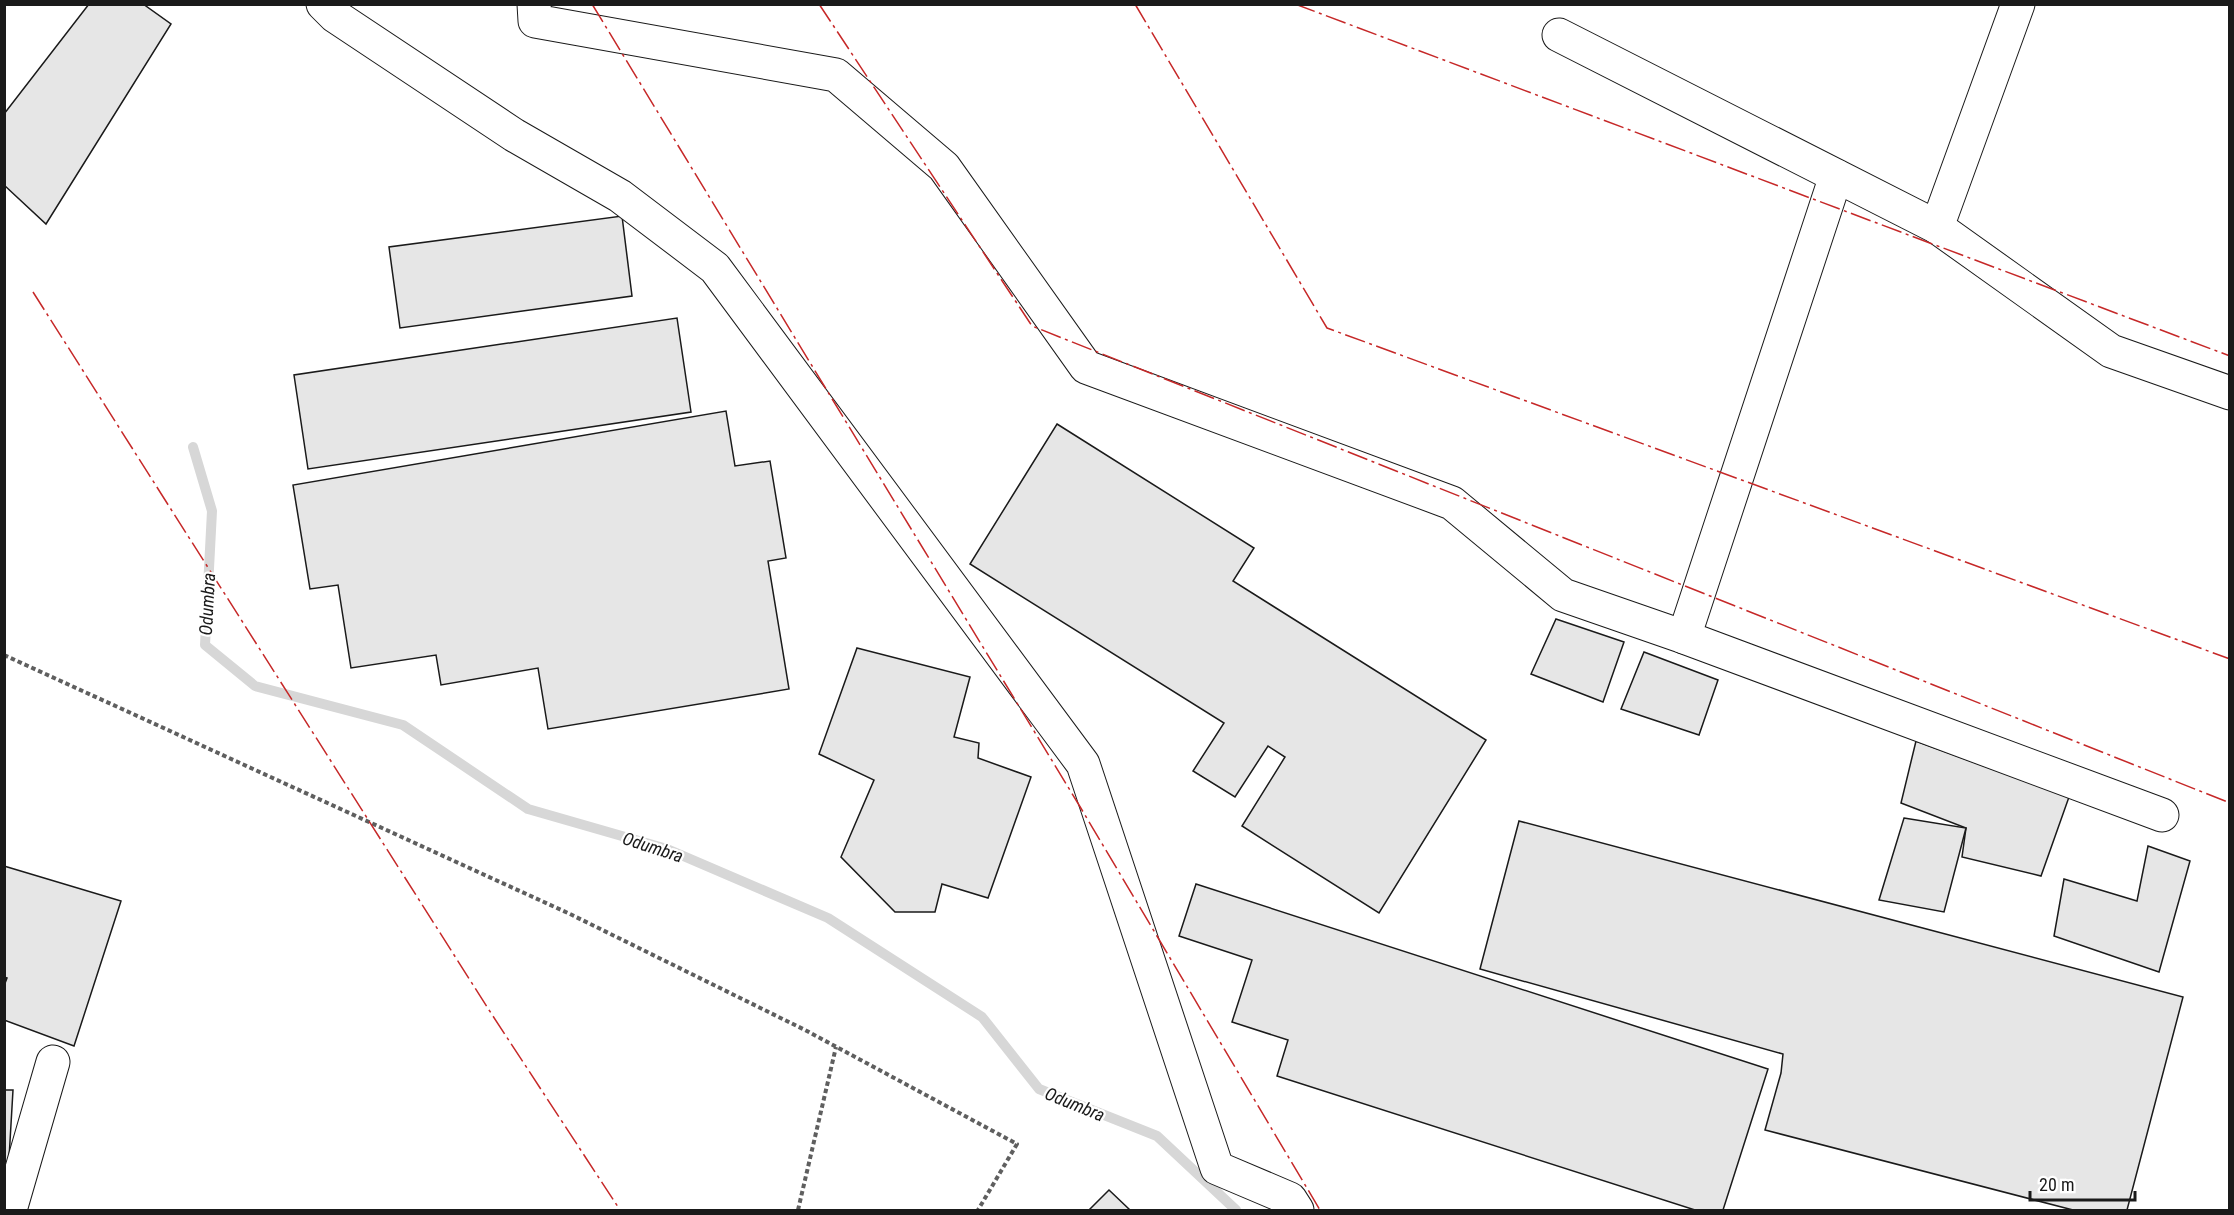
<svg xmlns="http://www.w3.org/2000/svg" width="2234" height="1215" viewBox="0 0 2234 1215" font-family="'Roboto Condensed',sans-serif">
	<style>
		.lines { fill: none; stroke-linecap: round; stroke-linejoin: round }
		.stream { stroke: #d7d7d7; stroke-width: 10 }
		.building { fill: #e6e6e6; stroke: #1a1a1a; stroke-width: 1.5 }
		.minor-casing { stroke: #1a1a1a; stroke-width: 35 }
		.path { stroke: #5f5f5f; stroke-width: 4; stroke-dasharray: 4.5 3; stroke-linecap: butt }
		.minor { stroke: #fff; stroke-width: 33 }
		.power { stroke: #c62828; stroke-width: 1.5; stroke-dasharray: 21 4.5 3 4.5; stroke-linecap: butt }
		.labels { text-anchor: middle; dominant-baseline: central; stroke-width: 4.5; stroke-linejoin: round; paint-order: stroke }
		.water-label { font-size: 18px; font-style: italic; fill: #1a1a1a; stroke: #fff }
	</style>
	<rect width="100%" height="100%" fill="#fff"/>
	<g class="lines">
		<!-- stream -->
		<path class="stream" d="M193,447L212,511L205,645L255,686L403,725L528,809L667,849L828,918L982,1017L1039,1089L1157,1136L1236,1210"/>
	</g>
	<!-- building -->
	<g class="building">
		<path d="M89,4H143L171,24L46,224L4,185V114Z"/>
		<path d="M622,216L632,296L400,328L389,247Z"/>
		<path d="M677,318L691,412L308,469L294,375Z"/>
		<path d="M726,411L735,466L770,461L786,558L768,561L789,689L548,729L538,668L441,685L436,655L351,668L338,585L310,589L293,485Z"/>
		<path d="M1057,424L1254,548L1233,581L1486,740L1379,913L1242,826L1285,757L1268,746L1235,797L1193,771L1224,723L970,564Z"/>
		<path d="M1556,619L1624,642L1603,702L1531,674Z"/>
		<path d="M857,648L970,677L954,737L979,743L978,758L1031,777L988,898L942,884L935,912H895L841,857L874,780L819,754Z"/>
		<path d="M1644,652L1718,680L1699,735L1621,709Z"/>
		<path d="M1916,741L2069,797L2041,876L1962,857L1966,828L1901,803Z"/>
		<path d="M1904,818L1966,828L1944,912L1879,900Z"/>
		<path d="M1519,821L2183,997L2127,1210H2073L1765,1130L1781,1073L1783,1054L1480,969Z"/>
		<path d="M2148,846L2190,861L2159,972L2054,936L2064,879L2137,901Z"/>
		<path d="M4,866L121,901L74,1046L4,1020V986L7,978L4,977Z"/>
		<path d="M1196,884L1768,1069L1723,1210H1695L1277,1076L1288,1040L1232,1022L1252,960L1179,936Z"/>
		<path d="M4,1090H13L6,1210H4Z"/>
		<path d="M1109,1190L1130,1210H1089Z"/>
	</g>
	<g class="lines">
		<!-- minor casing -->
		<g class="minor-casing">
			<g id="minor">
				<path d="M323,4L335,16L514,135L620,196L715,268L1083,764L1217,1168L1290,1199L1297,1210"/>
				<path d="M534,4L535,21L836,75L944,167L1086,367L1452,503L1563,595L1684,637"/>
				<path d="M2018,4L1937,227L2111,351L2230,393"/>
				<path d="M1559,35L1937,227"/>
				<path d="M1836,176L1684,637L2162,815"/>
				<path d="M10,1210L53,1062"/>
			</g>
		</g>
		<!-- path -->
		<g class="path">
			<path d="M4,655L570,914L805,1030L1017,1144L978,1210"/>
			<path d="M798,1210L836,1047"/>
		</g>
		<!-- minor -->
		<use href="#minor" class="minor"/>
		<!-- power -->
		<g class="power">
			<path d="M592,4L1079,805L1320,1210"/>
			<path d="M819,4L1032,326L2230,803"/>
			<path d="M1135,4L1327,328L2230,659"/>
			<path d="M1295,4L2230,356"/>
			<path d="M33,292L489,1010L620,1210"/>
		</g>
	</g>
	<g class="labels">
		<!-- water labels -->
		<g class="water-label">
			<text transform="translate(207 604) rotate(-87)">Odumbra</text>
			<text transform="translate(653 847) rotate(18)">Odumbra</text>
			<text transform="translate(1075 1104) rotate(22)">Odumbra</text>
		</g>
	</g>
	<!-- border -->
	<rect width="2234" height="1215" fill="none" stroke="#1a1a1a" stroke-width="12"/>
	<!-- scale -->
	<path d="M2030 1191v9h105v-9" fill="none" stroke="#1a1a1a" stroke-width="3"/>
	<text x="2039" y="1191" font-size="18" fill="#1a1a1a" stroke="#ffffff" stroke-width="4.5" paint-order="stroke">20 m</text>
</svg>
